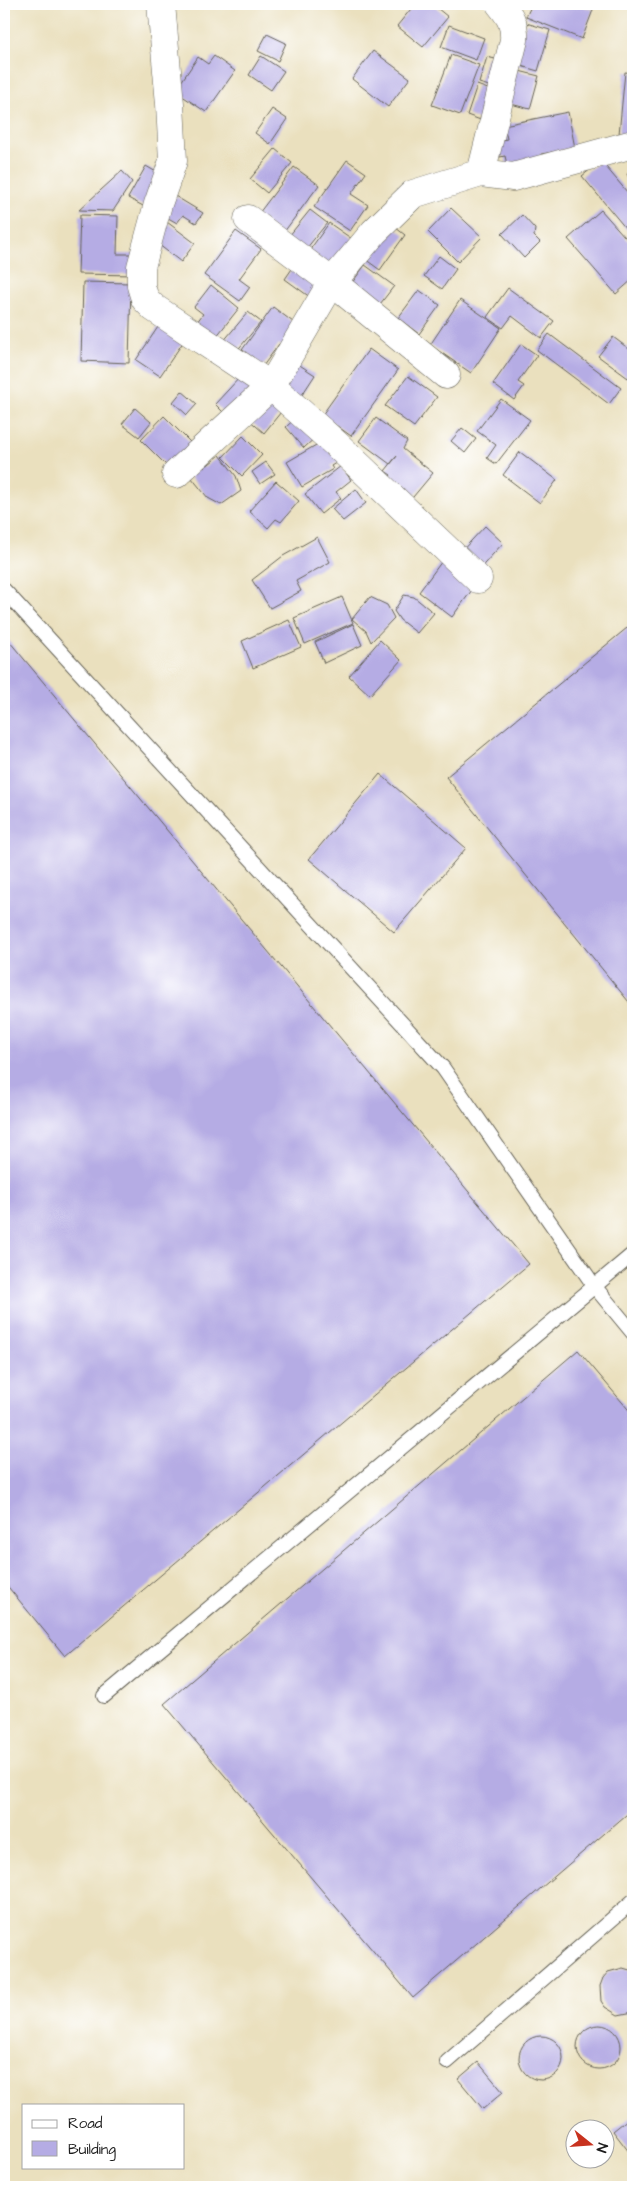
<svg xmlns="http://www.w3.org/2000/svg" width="637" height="2191" viewBox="0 0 637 2191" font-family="'Architects Daughter',sans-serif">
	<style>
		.building { fill: #b5ace4 }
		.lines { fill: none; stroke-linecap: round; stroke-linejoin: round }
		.lane-casing { stroke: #646155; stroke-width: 16 }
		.street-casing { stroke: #646155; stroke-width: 29 }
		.lane { stroke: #fff; stroke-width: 14 }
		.street { stroke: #fff; stroke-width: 28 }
	</style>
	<rect width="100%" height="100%" fill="#fff"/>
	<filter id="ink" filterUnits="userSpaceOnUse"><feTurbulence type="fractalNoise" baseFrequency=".02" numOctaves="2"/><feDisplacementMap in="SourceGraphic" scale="10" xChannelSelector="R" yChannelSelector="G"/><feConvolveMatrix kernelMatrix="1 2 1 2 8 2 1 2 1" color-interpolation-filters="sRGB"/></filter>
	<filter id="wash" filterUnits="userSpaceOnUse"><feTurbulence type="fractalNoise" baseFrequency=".0096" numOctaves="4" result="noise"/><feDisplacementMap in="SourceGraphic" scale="20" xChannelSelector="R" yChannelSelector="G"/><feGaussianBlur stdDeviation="1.12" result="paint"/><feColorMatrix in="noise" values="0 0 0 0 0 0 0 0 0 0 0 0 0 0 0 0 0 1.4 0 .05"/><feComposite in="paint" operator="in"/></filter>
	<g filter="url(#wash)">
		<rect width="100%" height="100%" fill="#eae0be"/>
		<g id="blocks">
			<!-- building -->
			<g class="building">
				<path d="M415,4H432L448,17L423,47L397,26Z"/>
				<path d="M532,4H578L593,10L582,39L526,17Z"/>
				<path d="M526,23L550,30L538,71L514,64Z"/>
				<path d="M449,25L484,38L476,60L441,47Z"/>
				<path d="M267,34L286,43L278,61L258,51Z"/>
				<path d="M373,51L410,78L388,107L352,79Z"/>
				<path d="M451,55L479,65L460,115L432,105Z"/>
				<path d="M214,56L235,71L206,112L175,91L198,57L208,64Z"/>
				<path d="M261,56L284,71L271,90L249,75Z"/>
				<path d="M487,57L503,61L496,88L479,83Z"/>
				<path d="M515,70L539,76L530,109L507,103Z"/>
				<path d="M625,72L633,73V136L619,134Z"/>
				<path d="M477,85L496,92L486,122L467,115Z"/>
				<path d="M272,109L287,119L270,144L255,133Z"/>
				<path d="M568,112L575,148L541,154L542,162L508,169L505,156L500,157L497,141L507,139L504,125Z"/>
				<path d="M275,149L292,163L267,193L250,179Z"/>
				<path d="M347,160L366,173L351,194L368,205L350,231L314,207Z"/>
				<path d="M601,161L633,199V224L627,230L582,176Z"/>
				<path d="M146,166L163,176L145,207L128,198Z"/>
				<path d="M294,167L319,185L281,236L256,217Z"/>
				<path d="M122,171L132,182L113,211L79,210Z"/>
				<path d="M633,171V186L627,174Z"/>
				<path d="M175,196L203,213L196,223L183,215L177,223L163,215Z"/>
				<path d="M451,208L482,237L458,262L428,232Z"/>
				<path d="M310,210L327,223L302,254L285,241Z"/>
				<path d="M601,210L633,246V279L616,294L568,239Z"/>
				<path d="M80,215L118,216L117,254H135L134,275L78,274Z"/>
				<path d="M522,215L535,229L534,236L540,242L524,258L502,234Z"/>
				<path d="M167,222L195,243L181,262L154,241Z"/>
				<path d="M329,223L355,241L334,270L309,251Z"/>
				<path d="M391,224L405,235L380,270L365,259Z"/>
				<path d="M236,231L261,249L239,279L250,287L240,301L204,275Z"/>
				<path d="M439,256L456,269L442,289L424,276Z"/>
				<path d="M296,263L325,283L314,300L285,279Z"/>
				<path d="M365,265L394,286L377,308L349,287Z"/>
				<path d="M83,282L131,283L129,363L81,361Z"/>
				<path d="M211,285L239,308L212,342L193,327L203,314L194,307Z"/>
				<path d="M508,288L554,321L541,338L512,316L503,328L487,317Z"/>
				<path d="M419,290L440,305L419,334L398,318Z"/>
				<path d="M460,300L501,328L471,373L430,345Z"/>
				<path d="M273,307L301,328L285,349L279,344L263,366L242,350Z"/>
				<path d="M248,312L261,322L235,353L222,343Z"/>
				<path d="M162,321L186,338L160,376L136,360Z"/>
				<path d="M549,334L621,388L609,404L537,350Z"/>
				<path d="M613,337L633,352V371L628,378L598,356Z"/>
				<path d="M521,344L537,355L518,382L524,386L514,400L493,384Z"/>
				<path d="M369,349L398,370L351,436L322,415Z"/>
				<path d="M292,360L315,375L298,401L276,385Z"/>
				<path d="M241,376L256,391L230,419L215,404Z"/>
				<path d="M408,376L437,397L414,427L385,406Z"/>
				<path d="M182,391L197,404L187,415L173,402Z"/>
				<path d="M264,398L281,412L264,433L247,418Z"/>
				<path d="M501,399L530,420L496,464L487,458L496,445L477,431Z"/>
				<path d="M135,408L151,422L139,437L122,424Z"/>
				<path d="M301,413L319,434L304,448L286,427Z"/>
				<path d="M164,416L196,448L173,472L141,440Z"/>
				<path d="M376,418L407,441L403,449L433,473L408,503L385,483L391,475L385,471L397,456L390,464L359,441Z"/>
				<path d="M462,428L476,439L465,453L451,441Z"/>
				<path d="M243,436L262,455L242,476L223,457Z"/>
				<path d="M323,441L344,458L331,466L333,469L302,487L287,462Z"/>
				<path d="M520,452L557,480L540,503L503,475Z"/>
				<path d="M220,455L236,476L241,491L221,505L208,498L187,472L199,462L204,468Z"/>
				<path d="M266,462L275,474L260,484L252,472Z"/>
				<path d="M341,466L351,480L336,492L341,498L321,514L305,494Z"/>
				<path d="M276,481L299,501L281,522L276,519L268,528L249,511Z"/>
				<path d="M356,489L366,503L343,521L332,509Z"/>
				<path d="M485,526L503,543L476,573L458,555Z"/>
				<path d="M317,537L330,562L296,581L301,591L270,608L252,580L283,556Z"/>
				<path d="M445,557L475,586L452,617L419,592Z"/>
				<path d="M404,595L414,597L434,613L417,633L400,620L394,611Z"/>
				<path d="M342,597L353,623L305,644L294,618Z"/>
				<path d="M370,597L387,605L394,618L371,642L366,631L352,619Z"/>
				<path d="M289,620L301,647L253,668L242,641Z"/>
				<path d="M633,623V1007L446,777Z"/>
				<path d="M353,624L362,645L324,663L315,642Z"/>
				<path d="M4,635L529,1264L65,1656L4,1582Z"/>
				<path d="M380,640L401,660L370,695L349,676Z"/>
				<path d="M380,774L466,848L394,932L309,859Z"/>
				<path d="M578,1350L633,1415V1809L413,1998L164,1704Z"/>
				<path d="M623,1968L633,1971V2012L618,2015L605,2007L601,2001L600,1986L603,1978L608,1972Z"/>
				<circle cx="599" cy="2047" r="22"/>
				<circle cx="541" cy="2058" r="22"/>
				<path d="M478,2062L503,2092L483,2109L458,2079Z"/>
				<path d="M633,2115V2157L613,2131Z"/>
			</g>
		</g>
	</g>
	<g filter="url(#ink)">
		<use href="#blocks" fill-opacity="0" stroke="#646155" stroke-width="1"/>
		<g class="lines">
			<!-- lane casing -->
			<g class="lane-casing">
				<g id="lane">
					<path d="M4,590L443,1068L595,1287L633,1333"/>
					<path d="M104,1696L633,1254"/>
					<path d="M447,2062L633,1901"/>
				</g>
			</g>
			<!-- street casing -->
			<g class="street-casing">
				<g id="street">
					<path d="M161,4L170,104L173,161L158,204L141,267V286L145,299L154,308L271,386L176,474"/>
					<path d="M481,173L514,40C515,24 510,16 500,4"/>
					<path d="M248,219L332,282L446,375"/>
					<path d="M478,579L336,444L271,386L332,282L374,232L413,194L481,173L513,177L633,144"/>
				</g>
			</g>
			<!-- lane -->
			<use href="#lane" class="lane"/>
			<!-- street -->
			<use href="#street" class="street"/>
		</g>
	</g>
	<!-- margin -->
	<rect width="637" height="2191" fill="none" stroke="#fff" stroke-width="20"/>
	<!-- legend -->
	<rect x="22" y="2104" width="162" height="65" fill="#ffffff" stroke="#a4a4a4"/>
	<rect x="32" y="2120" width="25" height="8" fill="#ffffff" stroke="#a4a4a4"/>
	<text x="68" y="2128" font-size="15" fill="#1c1c1c">Road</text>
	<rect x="32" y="2141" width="25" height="15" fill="#b5ace4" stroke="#a4a4a4"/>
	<text x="68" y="2154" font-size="15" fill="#1c1c1c">Building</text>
	<!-- north arrow -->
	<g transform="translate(590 2144) rotate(107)"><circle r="24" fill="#ffffff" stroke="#a4a4a4"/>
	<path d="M0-4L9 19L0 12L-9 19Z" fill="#c8321e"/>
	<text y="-8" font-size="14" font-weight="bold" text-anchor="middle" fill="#1c1c1c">N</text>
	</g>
</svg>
